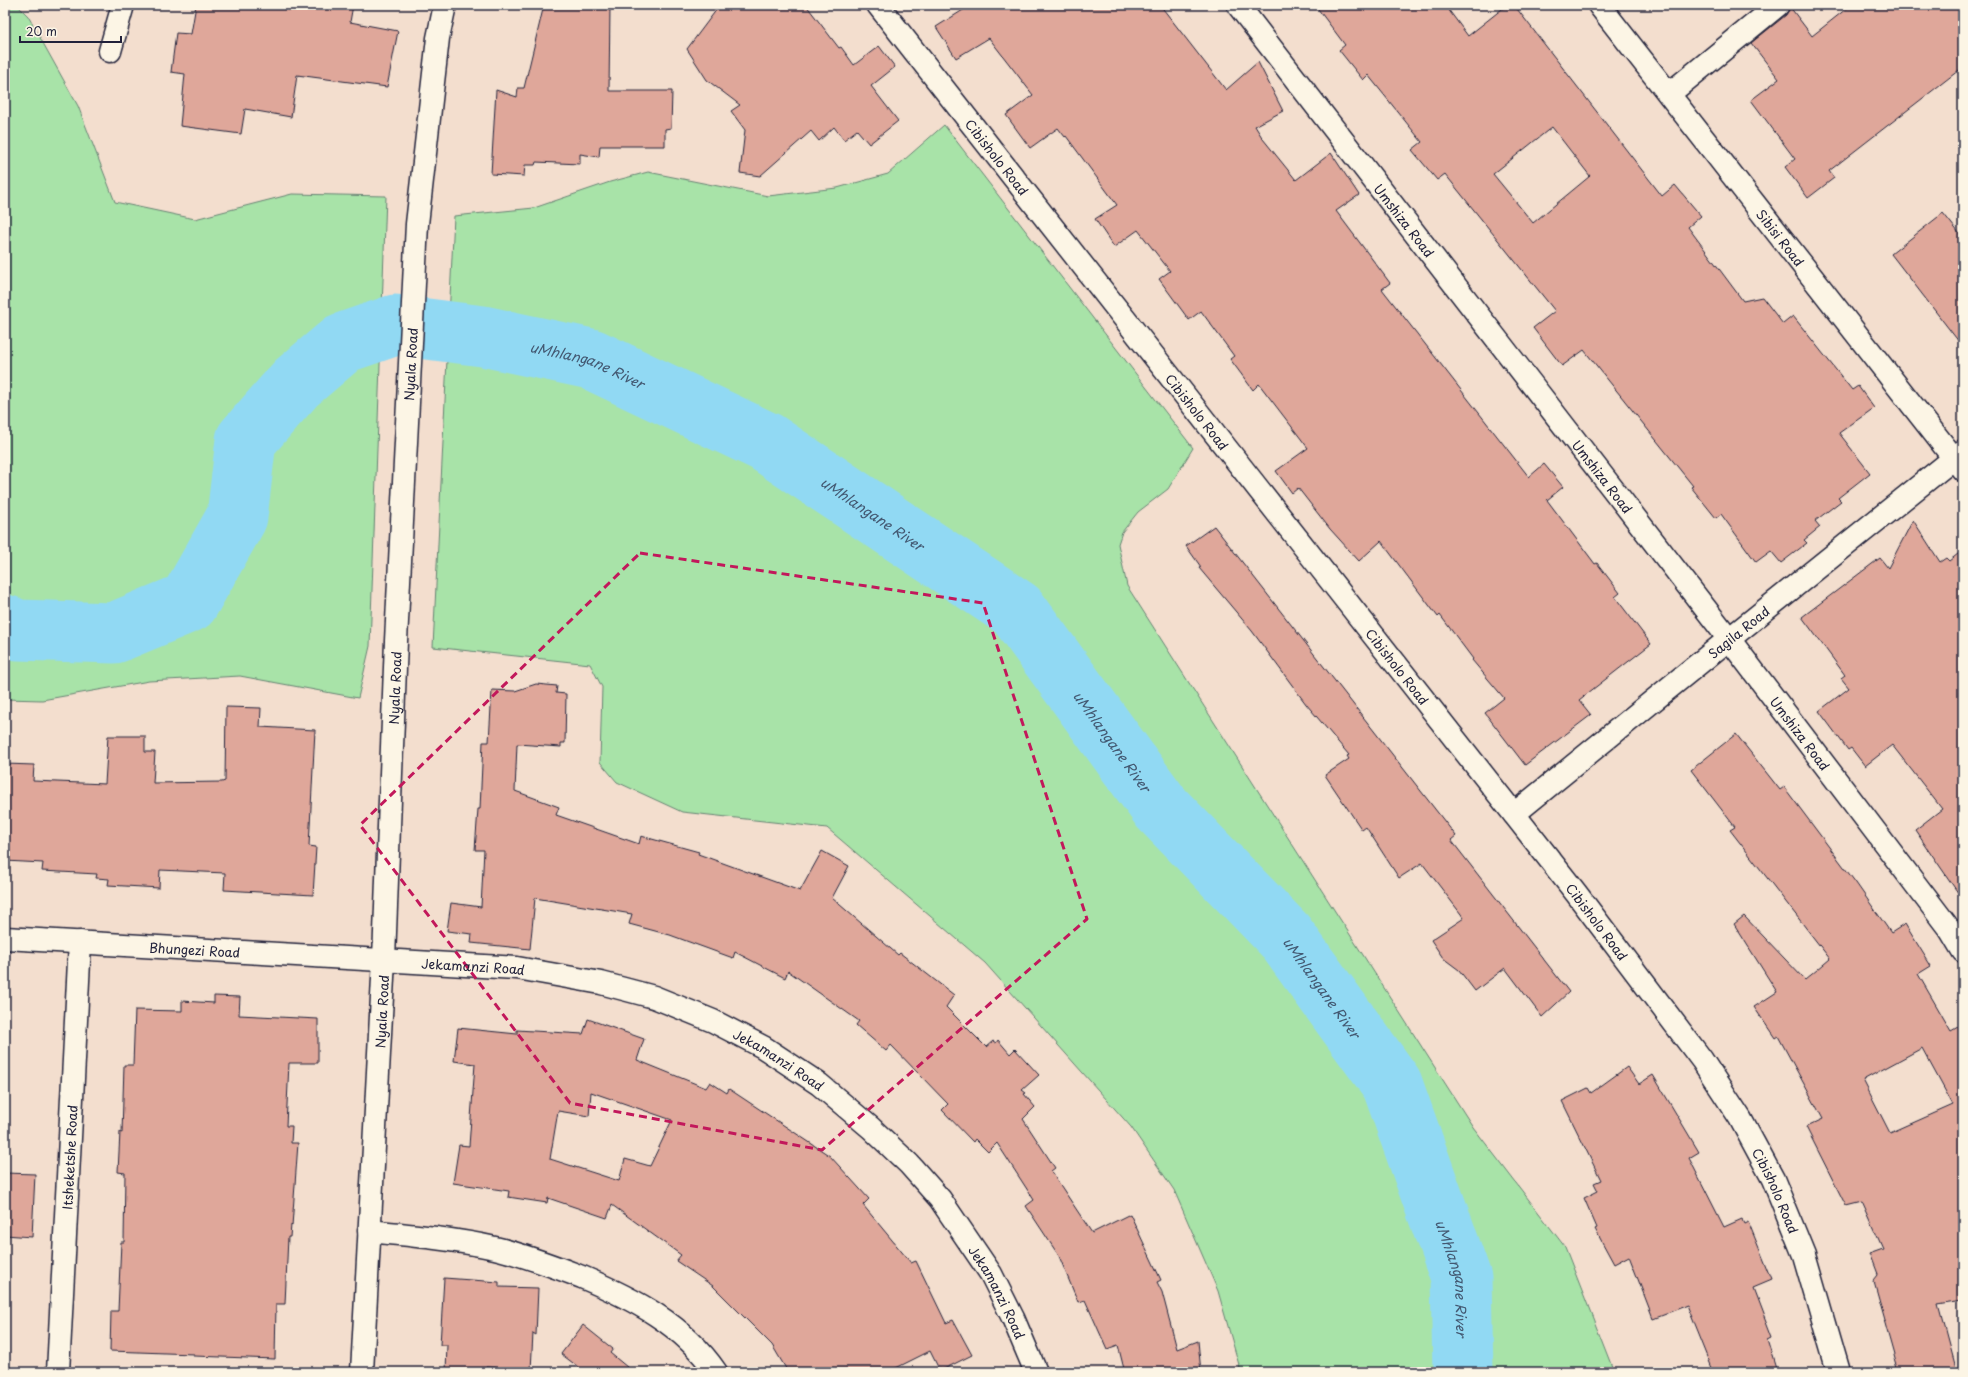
<svg xmlns="http://www.w3.org/2000/svg" width="1968" height="1377" viewBox="0 0 1968 1377" font-family="'Playpen Sans',sans-serif">
	<style>
		.green { fill: #a8e3a8; stroke: #658272 }
		.lines { fill: none; stroke-linecap: round; stroke-linejoin: round }
		.river { stroke: #91d9f3; stroke-width: 61 }
		.building { fill: #dfa79a; stroke: #22223b; fill-rule: evenodd }
		.minor-casing { stroke: #22223b; stroke-width: 25 }
		.minor { stroke: #fcf5e5; stroke-width: 22 }
		.marked { fill: none; stroke: #c2185b; stroke-width: 3; stroke-dasharray: 8 5; stroke-linejoin: round }
		.labels { text-anchor: middle; dominant-baseline: central; stroke-width: 3; stroke-linejoin: round; paint-order: stroke }
		.street-label { font-size: 13px; fill: #22223b; stroke: #fcf5e5 }
		.water-label { font-size: 14px; font-style: italic; fill: #435972; stroke: #fcf5e5 }
	</style>
	<rect width="100%" height="100%" fill="#f3dece"/>
	<filter id="ink" filterUnits="userSpaceOnUse"><feTurbulence type="fractalNoise" baseFrequency=".025" numOctaves="2"/><feDisplacementMap in="SourceGraphic" scale="8" xChannelSelector="R" yChannelSelector="G"/><feConvolveMatrix kernelMatrix="1 2 1 2 8 2 1 2 1" color-interpolation-filters="sRGB"/></filter>
	<g filter="url(#ink)">
		<!-- green -->
		<g class="green">
			<path d="M5,5H17L28,16L78,106L115,202L195,219L292,194L386,196L370,646L358,698L240,676L149,681L42,700L5,699Z"/>
			<path d="M944,125L1193,448L1168,489L1138,512L1122,532L1118,544L1127,586L1473,1127L1565,1247L1614,1372H1241L1218,1291L1174,1190L1131,1127L985,963L827,828L682,812L617,782L600,762L602,687L590,664L433,647L454,216L534,208L610,182L648,172L768,196L837,188L888,174Z"/>
		</g>
		<g class="lines">
			<!-- river -->
			<path class="river" id="s1" d="M5,625L18,630L114,633L189,602L237,517L246,440L296,383L343,343L395,325L483,336L591,359L766,442L1017,610L1161,808L1285,936L1392,1084L1461,1278L1463,1372"/>
		</g>
		<!-- building -->
		<g class="building">
			<path d="M196,5H353L350,22L398,31L387,87L297,75L291,117L245,109L241,134L180,126L185,74L171,72L176,33L191,34Z"/>
			<path d="M544,5H610L609,91H672L671,128L665,129V146H600L599,157L580,154V164L536,162L535,165H525L524,176L491,174L496,90L517,97L518,88H524Z"/>
			<path d="M720,5H806L839,48L841,47L854,65L879,46L895,67L871,86L898,121L869,144L857,130L844,140L834,127L819,141L811,131L760,176L740,173L745,130L731,111L740,105L707,80L687,49Z"/>
			<path d="M971,5H1160L1226,90L1258,62L1283,111L1255,126L1263,139L1296,180L1331,153L1359,195L1336,211L1390,283L1382,289L1529,477L1544,464L1563,487L1547,500L1595,564L1597,563L1620,593L1615,597L1651,644L1579,700L1591,715L1525,765L1485,713L1504,698L1472,660L1473,659L1440,615L1438,617L1381,541L1359,561L1330,529L1298,488L1292,493L1276,471L1308,448L1259,384L1253,390L1230,359L1234,356L1201,311L1189,320L1159,279L1170,271L1138,230L1114,247L1095,219L1117,205L1066,136L1065,137L1058,128L1030,148L1006,115L1033,95L989,38L956,58L936,27Z"/>
			<path d="M1315,5H1445L1468,36L1507,5H1514L1662,196L1675,185L1701,216L1688,227L1743,301L1762,297L1783,324L1793,316L1852,390L1858,386L1874,408L1839,433L1870,473L1838,498L1841,501L1815,521L1820,527L1804,540L1807,543L1781,563L1771,551L1756,562L1721,514L1716,518L1691,487L1693,486L1584,350L1562,366L1533,328L1555,311L1445,174L1437,180L1412,150L1422,142L1368,75L1363,80L1339,50L1345,45ZM1552,127L1590,176L1533,223L1493,174Z"/>
			<path d="M1851,5H1963V67L1829,171L1834,178L1808,198L1785,167L1795,159L1751,100L1779,79L1751,43L1786,15L1790,7L1812,36Z"/>
			<path d="M1943,213L1963,238V347L1891,254Z"/>
			<path d="M1913,520L1940,562L1946,558L1949,561L1963,550V900L1915,830L1942,809L1892,745L1865,766L1851,748L1848,750L1819,711L1849,688L1841,678L1845,675L1802,617L1880,558L1888,568Z"/>
			<path d="M1214,526L1456,836L1451,840L1569,992L1542,1017L1505,968L1475,991L1459,970L1443,958L1431,940L1464,918L1422,863L1399,878L1366,827L1362,830L1325,775L1349,759L1347,756L1349,755L1306,704L1252,631L1199,568L1201,567L1186,546Z"/>
			<path d="M536,684L557,686L556,693L566,694L565,743H561V747L517,744L515,791L559,807L556,815L639,844L641,836L699,852L698,854L800,891L822,851L849,866L832,898L898,955L900,953L954,995L946,1007L986,1047L993,1041L996,1043L998,1040L1010,1054L1015,1049L1039,1075L1022,1090L1026,1093L1024,1094L1035,1107L1023,1119L1055,1168L1051,1171L1092,1233L1130,1214L1161,1280L1157,1282L1162,1292L1177,1349L1198,1341L1201,1372H1123L1124,1369L1118,1345L1107,1349L1085,1300L1078,1302L1059,1256L1026,1206L1034,1200L997,1143L988,1152L975,1139L973,1142L942,1110L948,1104L891,1045L886,1051L856,1025L859,1021L788,971L785,978L735,952L733,958L670,935L629,924L632,914L535,898L530,949L471,943L472,934L447,931L451,903L481,907L484,850H475L478,809H480L483,742H489L492,690L515,691Z"/>
			<path d="M226,707L261,708L260,727L315,730L309,846L316,847L313,895L224,890L225,873L160,870L159,888L108,885L109,879L96,878L97,874L42,871L43,863L5,861V764L34,765L33,781L105,784L108,736H145V752H155L153,783L222,782L225,781Z"/>
			<path d="M1736,734L1780,790L1784,787L1856,883L1891,933L1905,924L1931,966L1918,974L1951,1031L1963,1024V1301L1938,1305L1956,1372H1899L1873,1280L1877,1275L1869,1254L1883,1249L1862,1202L1846,1206L1806,1127L1823,1119L1778,1036L1775,1038L1754,1007L1777,992L1734,924L1744,916L1805,980L1830,959L1730,830L1735,827L1691,770ZM1922,1048L1953,1105L1890,1133L1863,1080Z"/>
			<path d="M214,996L240,997L239,1015L318,1019V1063H289L286,1126H292L291,1143H298L292,1226L291,1225L290,1237H288L285,1304H276L275,1359L194,1356V1354L110,1351L111,1311H118L121,1242H124L125,1173L118,1172L120,1132L122,1133L124,1065H133L135,1010L182,1011V1001L214,1003Z"/>
			<path d="M588,1019L644,1039L637,1060L706,1088L710,1082L727,1093L729,1089L830,1156L869,1199L863,1205L911,1263L916,1261L946,1323L953,1320L972,1355L940,1371L930,1351L888,1372H788L772,1345L713,1286L676,1261L681,1255L612,1205L607,1218L548,1198L547,1203L508,1197L509,1191L453,1183L459,1145L469,1146L475,1064L454,1061L458,1028L517,1034V1030L583,1034ZM591,1092L672,1120L650,1166L625,1159L619,1181L550,1159L558,1111L589,1116Z"/>
			<path d="M1627,1067L1639,1084L1653,1075L1699,1152L1689,1158L1724,1227L1742,1219L1744,1223L1748,1221L1772,1280L1753,1288L1772,1338L1768,1340L1778,1372H1714L1687,1305L1653,1318L1629,1256L1614,1264L1595,1229L1597,1228L1584,1198L1598,1191L1594,1183L1601,1180L1562,1101L1588,1088L1591,1093Z"/>
			<path d="M5,1173L35,1174L32,1237L5,1235Z"/>
			<path d="M444,1278L499,1282V1287L538,1288L536,1335L533,1333L531,1370L486,1367V1372H446L447,1345H440Z"/>
			<path d="M583,1325L613,1349L610,1353L633,1372H585L561,1354Z"/>
		</g>
		<g class="lines">
			<!-- minor casing -->
			<g class="minor-casing">
				<g id="minor">
					<path id="s2" d="M878,5L1576,893L1702,1060L1740,1118L1773,1179L1804,1255L1838,1372"/>
					<path id="s3" d="M1238,5L1729,639L1951,931L1963,951"/>
					<path id="s4" d="M1599,5L1963,470"/>
					<path d="M110,51L123,5"/>
					<path d="M1669,94L1778,5"/>
					<path id="s5" d="M1514,814L1729,639L1963,451"/>
					<path id="s6" d="M5,938L517,968L601,983L654,997L713,1021L763,1047L819,1084L871,1128L909,1164L940,1199L991,1274L1013,1318L1036,1372"/>
					<path d="M369,1231C411,1235 454,1239 495,1248C525,1255 553,1266 582,1277C634,1299 683,1324 716,1372"/>
					<path id="s7" d="M58,1372L80,942"/>
					<path id="s8" d="M362,1372L384,959L396,641L417,224L438,38L445,5"/>
				</g>
			</g>
			<!-- minor -->
			<use href="#minor" class="minor"/>
		</g>
	</g>
	<!-- marked area -->
	<path class="marked" d="M640,553L983,603L1087,919L822,1150L570,1103L360,825Z"/>
	<g class="labels">
		<!-- street labels -->
		<g class="street-label">
			<text stroke="none"><textPath href="#s2" startOffset="193">Cibisholo Road</textPath></text>
			<text stroke="none"><textPath href="#s3" startOffset="272">Umshiza Road</textPath></text>
			<text stroke="none"><textPath href="#s4" startOffset="295">Sibisi Road</textPath></text>
			<text stroke="none"><textPath href="#s8" startOffset="1009">Nyala Road</textPath></text>
			<text stroke="none"><textPath href="#s2" startOffset="517">Cibisholo Road</textPath></text>
			<text stroke="none"><textPath href="#s3" startOffset="596">Umshiza Road</textPath></text>
			<text stroke="none"><textPath href="#s5" startOffset="289">Sagila Road</textPath></text>
			<text stroke="none"><textPath href="#s2" startOffset="841">Cibisholo Road</textPath></text>
			<text stroke="none"><textPath href="#s8" startOffset="685">Nyala Road</textPath></text>
			<text stroke="none"><textPath href="#s3" startOffset="920">Umshiza Road</textPath></text>
			<text stroke="none"><textPath href="#s2" startOffset="1165">Cibisholo Road</textPath></text>
			<text stroke="none"><textPath href="#s6" startOffset="190">Bhungezi Road</textPath></text>
			<text stroke="none"><textPath href="#s6" startOffset="469">Jekamanzi Road</textPath></text>
			<text stroke="none"><textPath href="#s8" startOffset="361">Nyala Road</textPath></text>
			<text stroke="none"><textPath href="#s6" startOffset="793">Jekamanzi Road</textPath></text>
			<text stroke="none"><textPath href="#s7" startOffset="215">Itsheketshe Road</textPath></text>
			<text stroke="none"><textPath href="#s2" startOffset="1489">Cibisholo Road</textPath></text>
			<text stroke="none"><textPath href="#s6" startOffset="1117">Jekamanzi Road</textPath></text>
		</g>
		<!-- water labels -->
		<g class="water-label">
			<text stroke="none"><textPath href="#s1" startOffset="756">uMhlangane River</textPath></text>
			<text stroke="none"><textPath href="#s1" startOffset="1080">uMhlangane River</textPath></text>
			<text stroke="none"><textPath href="#s1" startOffset="1416">uMhlangane River</textPath></text>
			<text stroke="none"><textPath href="#s1" startOffset="1740">uMhlangane River</textPath></text>
			<text stroke="none"><textPath href="#s1" startOffset="2064">uMhlangane River</textPath></text>
		</g>
	</g>
	<!-- margin -->
	<rect width="1968" height="1377" fill="none" stroke="#fcf5e5" stroke-width="20"/>
	<rect x="10" y="10" width="1948" height="1357" fill="none" stroke="#22223b" stroke-width="1.5" filter="url(#ink)"/>
	<!-- scale -->
	<path d="M20 36v6h101v-6" fill="none" stroke="#22223b" stroke-width="2"/>
	<text x="26" y="36" font-size="12" fill="#22223b" stroke="#fcf5e5" stroke-width="3" paint-order="stroke">20 m</text>
</svg>
